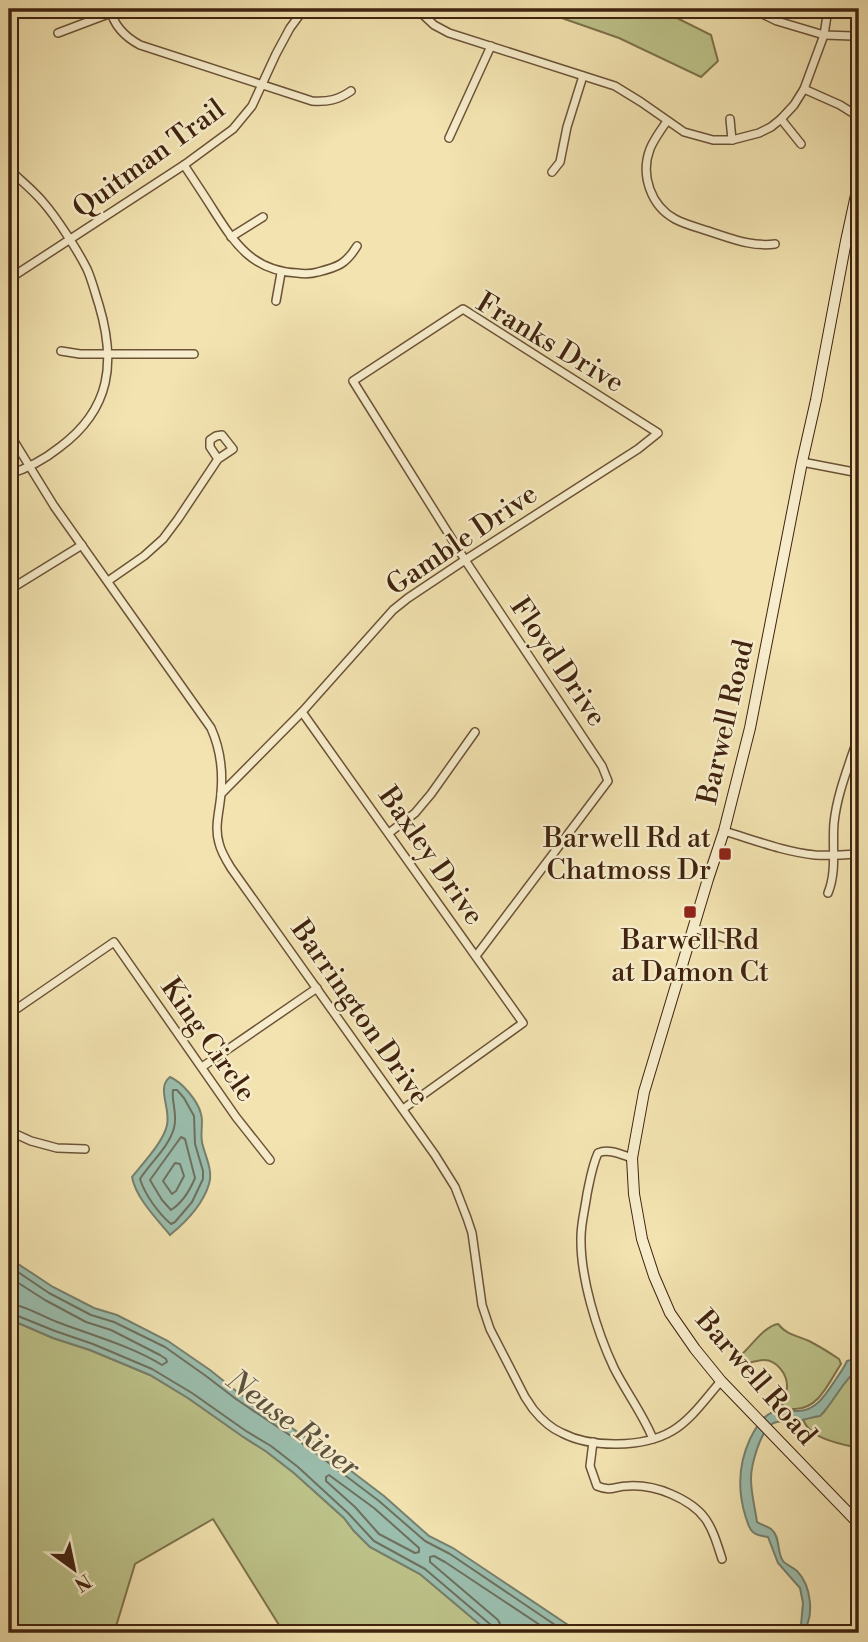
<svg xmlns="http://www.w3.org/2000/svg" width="868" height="1642" viewBox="0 0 868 1642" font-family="'Libre Bodoni',serif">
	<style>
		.green { fill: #bdc38a; stroke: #7e734c; stroke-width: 2 }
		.water { fill: #9bbeae; stroke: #77806e; stroke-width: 2 }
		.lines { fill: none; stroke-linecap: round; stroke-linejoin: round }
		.shore { stroke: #6e705e; stroke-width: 2 }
		.street-casing { stroke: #6c5337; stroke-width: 10 }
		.secondary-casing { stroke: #40230f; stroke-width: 12 }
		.street { stroke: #f7edcc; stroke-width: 7 }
		.secondary { stroke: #f7edcc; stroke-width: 10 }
		.poi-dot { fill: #8f2418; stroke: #f7edcc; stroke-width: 2.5 }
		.labels { text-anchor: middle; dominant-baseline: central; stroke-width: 5; stroke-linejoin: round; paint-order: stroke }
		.street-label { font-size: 28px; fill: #40230f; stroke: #f7edcc }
		.poi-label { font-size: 28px; fill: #40230f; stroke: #f7edcc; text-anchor: end }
		.water-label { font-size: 30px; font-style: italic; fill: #5b523f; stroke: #f7edcc }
	</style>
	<rect width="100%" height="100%" fill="#f2e3b0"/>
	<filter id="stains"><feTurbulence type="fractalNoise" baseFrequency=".00286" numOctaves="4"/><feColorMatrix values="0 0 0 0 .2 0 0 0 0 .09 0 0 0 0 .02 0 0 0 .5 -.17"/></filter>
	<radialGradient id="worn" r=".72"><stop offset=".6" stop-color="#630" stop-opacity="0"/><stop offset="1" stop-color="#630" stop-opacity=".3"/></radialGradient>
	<!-- green -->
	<g class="green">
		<path d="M536,9H659L711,35L718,61L701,77L619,38Z"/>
		<path d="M9,1319L53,1338L90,1350L150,1375L188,1398L242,1436L267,1452L294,1473L344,1518L354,1531L370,1547L420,1574L490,1633H284L213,1519L135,1564L114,1633H9Z"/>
		<path d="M778,1324C787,1335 796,1335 809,1341C819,1346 830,1353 839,1359L841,1364C829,1382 819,1409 795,1409C788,1409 785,1409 781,1403C782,1397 786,1393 787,1388C788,1375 777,1360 764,1360C757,1360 749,1363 742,1365L739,1357C750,1348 764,1326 778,1324Z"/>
		<path d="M859,1368V1448C841,1444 809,1439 803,1419L819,1416L824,1412L846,1380Z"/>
	</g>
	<!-- water -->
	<g class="water">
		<path d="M170,1077C182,1082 198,1101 201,1114C204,1124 199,1136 203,1146C206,1158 213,1171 209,1184C203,1204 186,1222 170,1235C156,1218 136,1198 132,1177C143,1163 164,1141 167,1125C171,1108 156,1088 170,1077Z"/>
		<path d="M9,1258L53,1287L94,1308L117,1315L168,1341L210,1370L240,1394L313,1442L384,1496L429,1536L453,1548L580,1633H490L420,1574L370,1547L354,1531L344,1518L294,1473L267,1452L242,1436L188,1398L150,1375L90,1350L53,1338L9,1319Z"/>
		<path d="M854,1359L859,1363V1368C842,1381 835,1401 820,1416C812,1417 806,1419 799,1421C790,1424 781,1418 772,1424C760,1432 751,1465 751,1479C751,1493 755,1508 757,1522C761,1525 768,1526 772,1530C780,1536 777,1553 783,1561C786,1565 793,1567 797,1571C811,1585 816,1619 801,1633H789L798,1629L801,1625L803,1603L800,1588L778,1563L768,1537C763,1536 757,1536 753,1532C749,1529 748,1523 746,1518C737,1490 738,1465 750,1439C754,1431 758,1423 765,1417C775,1408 784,1411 796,1411C816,1412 826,1394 836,1379C840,1373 844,1368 847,1361Z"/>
	</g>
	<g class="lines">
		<!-- shore -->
		<g class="shore">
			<path d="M173,1090H177L184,1098L194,1116L195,1144L203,1171V1179L192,1202L175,1222L171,1224C159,1214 145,1195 140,1179C150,1163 169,1147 174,1128C178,1114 171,1101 173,1090Z"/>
			<path d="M181,1137L185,1139L195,1178C190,1190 182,1203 171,1210L162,1200L150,1180Z"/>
			<path d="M175,1163L180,1164L184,1176L176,1191L172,1194L163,1181Z"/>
			<path d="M9,1266L49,1293L91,1315L114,1322L165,1347L206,1376L236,1399L309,1448L379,1501L425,1541L450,1554L567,1633"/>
			<path d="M9,1277L45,1300L86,1322L111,1330L160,1355L166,1359L167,1362L162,1365C131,1346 94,1336 60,1323C44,1318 26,1305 9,1304"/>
			<path d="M9,1313L13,1314L55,1331L93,1344L152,1369L192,1393L246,1431L271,1446L298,1467L348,1513L374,1541L425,1569L491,1625L493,1633"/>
			<path d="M329,1475L374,1508L419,1548V1552L415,1553L379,1534L355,1507L326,1481V1477Z"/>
			<path d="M502,1633L501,1626L498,1620L430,1562V1557L434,1556L445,1562L552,1633"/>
		</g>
		<!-- street casing -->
		<g class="street-casing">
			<g id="street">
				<path d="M110,9C114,26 125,37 140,45L312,101C328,102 338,100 351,91"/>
				<path d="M417,9L434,25L449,33L615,86L641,102L684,132L713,140H732L759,133L771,127L781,119L794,105L804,89L824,35L828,9"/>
				<path d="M752,9L777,21L824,35L853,36"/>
				<path d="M58,33L111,13"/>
				<path d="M804,89L840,105L859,117"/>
				<path d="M730,119L732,140"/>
				<path d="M781,119L801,144"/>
				<path d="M667,121C661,130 654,139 650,149C640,175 651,206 675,219C686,225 700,228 711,232C733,239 752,247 775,244"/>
				<path d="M449,138L491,46"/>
				<path d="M184,165C194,180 204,195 214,211C235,244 253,271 297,273C304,274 311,274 318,272C338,267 346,264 357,246"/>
				<path d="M9,169C20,180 33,190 43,202C57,218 78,251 87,269C92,280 95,293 99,305C116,362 111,409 60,447C45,459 26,469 9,474"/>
				<path d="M552,172L560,162L567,127L583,76"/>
				<path d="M847,233L859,235"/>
				<path d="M231,237L263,217"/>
				<path d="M9,279L184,165L233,129L252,106L276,54L290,28L304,9"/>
				<path d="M276,301L281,273"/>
				<path d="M61,351L80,354H194"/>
				<path d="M9,433L54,506L211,728C220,748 223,771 221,793C220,810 214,826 219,843C221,852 226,860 231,868L435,1155L455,1187L467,1218L472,1233L482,1305L490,1329L525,1397L533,1409C541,1419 550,1428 562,1433C591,1448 643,1448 672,1431C692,1419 706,1398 721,1381"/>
				<path d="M802,462L859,473"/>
				<path d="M108,581L144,556L163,539L178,519L218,459L233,449L222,435L216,436L210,440V447L218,459"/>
				<path d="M9,590L82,545"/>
				<path d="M302,712L523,1023L403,1109"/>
				<path d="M221,794L302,712L393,610L408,598L465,560L638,449L658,433L463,309L353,381L465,560L602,766L608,781L476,956"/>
				<path d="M724,831C754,840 785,852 815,855C830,856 844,855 859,854"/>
				<path d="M389,833L415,813L431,794L475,732"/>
				<path d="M828,893C837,871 832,847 834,823C837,793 850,763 859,734"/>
				<path d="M693,928L738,942"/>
				<path d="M9,1014L114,942L236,1117L270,1160"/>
				<path d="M202,1067L317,988"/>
				<path d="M9,1131L31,1141L57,1148L85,1149"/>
				<path d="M632,1158C622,1155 609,1148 598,1153C592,1166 590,1180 587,1194C585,1209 581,1223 581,1237C580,1277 597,1332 614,1368C626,1392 643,1414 653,1439"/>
				<path d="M593,1442L590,1466L597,1486C612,1492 614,1486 628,1486C643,1485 657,1488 671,1494C706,1509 711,1524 722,1559"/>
			</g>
		</g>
		<!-- secondary casing -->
		<g class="secondary-casing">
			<path id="secondary" d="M859,181L846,241L816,400L802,462L750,728L724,831L708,879L644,1092L632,1158L634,1194L642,1239L654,1276L670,1313L695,1349L721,1381L859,1524"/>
		</g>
		<!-- street -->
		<use href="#street" class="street"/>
		<!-- secondary -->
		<use href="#secondary" class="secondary"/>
	</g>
	<!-- markers -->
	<g class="poi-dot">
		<rect x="718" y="847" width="14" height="14" rx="3.5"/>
		<rect x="683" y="905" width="14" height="14" rx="3.5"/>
	</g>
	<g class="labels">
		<!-- street labels -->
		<g class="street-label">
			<text transform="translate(149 159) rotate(-36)">Quitman Trail</text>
			<text transform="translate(550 343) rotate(31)">Franks Drive</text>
			<text transform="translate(462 540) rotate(-34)">Gamble Drive</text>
			<text transform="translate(558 662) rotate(56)">Floyd Drive</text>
			<text transform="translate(726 722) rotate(-77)">Barwell Road</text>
			<text transform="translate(431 856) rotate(55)">Baxley Drive</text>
			<text transform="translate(360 1013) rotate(55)">Barrington Drive</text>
			<text transform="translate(208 1040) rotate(55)">King Circle</text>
			<text transform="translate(756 1378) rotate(49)">Barwell Road</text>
		</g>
		<!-- poi labels -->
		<g class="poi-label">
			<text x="711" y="838">Barwell Rd at<tspan x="711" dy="32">Chatmoss Dr</tspan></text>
			<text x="690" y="940" text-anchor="middle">Barwell Rd<tspan x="690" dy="32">at Damon Ct</tspan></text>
		</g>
		<!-- water labels -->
		<g class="water-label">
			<text transform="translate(293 1424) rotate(37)">Neuse River</text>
		</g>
	</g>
	<!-- margin -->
	<rect width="868" height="1642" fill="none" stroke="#f2e3b0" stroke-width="35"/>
	<rect x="10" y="10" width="847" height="1621" fill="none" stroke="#40230f" stroke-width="3.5"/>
	<rect x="18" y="18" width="833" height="1607" fill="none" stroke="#40230f" stroke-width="2"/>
	<!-- north arrow -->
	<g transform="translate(74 1569) rotate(147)" stroke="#f7edcc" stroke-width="5" paint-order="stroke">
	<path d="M0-5L12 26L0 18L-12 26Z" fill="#40230f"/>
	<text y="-10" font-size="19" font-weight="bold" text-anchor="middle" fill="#40230f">N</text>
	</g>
	<rect width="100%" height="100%" filter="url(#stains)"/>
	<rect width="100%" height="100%" fill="url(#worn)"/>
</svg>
